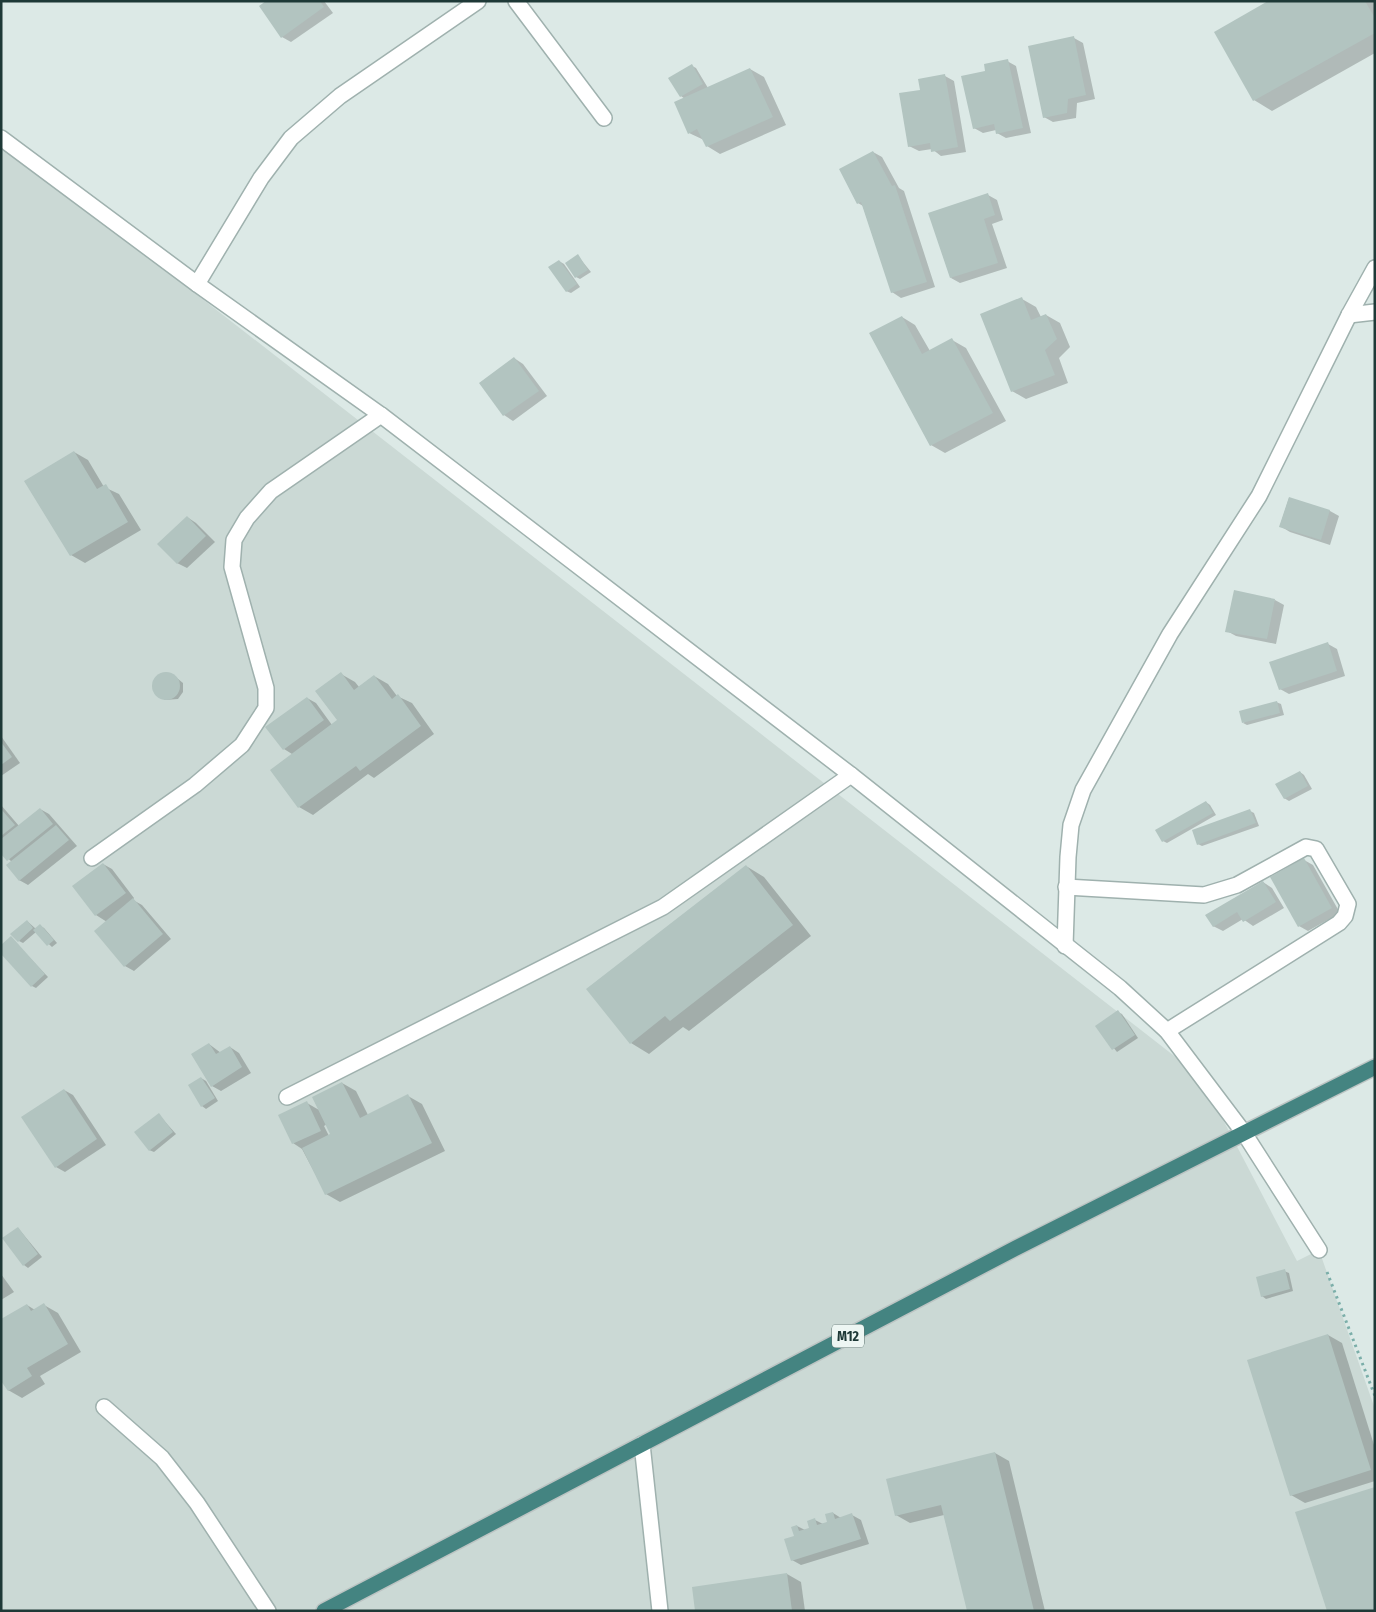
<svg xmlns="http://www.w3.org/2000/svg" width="1376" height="1612" viewBox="0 0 1376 1612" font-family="'Fira Sans Condensed',sans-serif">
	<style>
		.built { fill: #cbd9d5 }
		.shadow { fill: #0003; fill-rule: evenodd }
		.building { fill: #b2c4c0 }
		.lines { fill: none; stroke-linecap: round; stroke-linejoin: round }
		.service-casing { stroke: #9fb1ae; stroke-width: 18 }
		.minor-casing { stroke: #9fb1ae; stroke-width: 18 }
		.tertiary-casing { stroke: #9fb1ae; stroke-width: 18 }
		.trunk-casing { stroke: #bcc4c3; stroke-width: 18 }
		.path { stroke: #7baea9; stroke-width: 3; stroke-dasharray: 2.5 4; stroke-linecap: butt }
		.service { stroke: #fff; stroke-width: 15 }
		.minor { stroke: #fff; stroke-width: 15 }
		.tertiary { stroke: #fff; stroke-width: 15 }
		.trunk { stroke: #448481; stroke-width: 15 }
		.labels { text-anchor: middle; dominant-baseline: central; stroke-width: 4; stroke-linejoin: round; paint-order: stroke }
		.shield { fill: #edf6f3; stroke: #5c726f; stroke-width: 1 }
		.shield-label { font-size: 14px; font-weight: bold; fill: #1e3937 }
	</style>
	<rect width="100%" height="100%" fill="#dce9e6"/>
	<!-- built -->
	<path class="built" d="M1,142L1200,1076L1297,1261L1319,1250L1375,1409V1611H1Z"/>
	<!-- shadow -->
	<g class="shadow">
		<path d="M268,1H324L333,13L291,42L282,37Z"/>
		<path d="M1271,1H1375V53L1272,111L1254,100Z"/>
		<path d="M1074,38L1083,43L1095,99L1077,103L1076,118L1053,122L1044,117Z"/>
		<path d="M1007,61L1016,66L1031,133L1006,138L997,133L996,130L983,133L974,128L987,72Z"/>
		<path d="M692,66L696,68L708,88L750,69L764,77L786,125L720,154L707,146L704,140L689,133L685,99L681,96Z"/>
		<path d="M945,76L954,81L966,152L941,156L932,149L919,151L909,146L922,91Z"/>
		<path d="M873,152L882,157L899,188L904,191L935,287L901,298L892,292L863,206L858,203Z"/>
		<path d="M988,195L997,200L1003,220L992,224L1007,268L960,283L951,278Z"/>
		<path d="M578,256L591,272L580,279L576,277Z"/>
		<path d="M559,261L564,264L580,287L571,293L566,291Z"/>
		<path d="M1022,299L1036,307L1041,317L1046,315L1060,323L1070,347L1059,358L1068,383L1026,399L1012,391Z"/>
		<path d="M902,317L915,325L930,351L952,340L966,348L1006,421L945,453L931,445Z"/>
		<path d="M514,358L523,364L547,396L513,421L504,415L480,383Z"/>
		<path d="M74,452L88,460L104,487L119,494L141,530L85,563L71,555Z"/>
		<path d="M1289,498L1330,511L1339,516L1330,545L1290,532L1280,526Z"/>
		<path d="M187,517L196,523L215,542L187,568L177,563Z"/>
		<path d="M1275,600L1284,605L1276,644L1236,636L1227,631Z"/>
		<path d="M1328,644L1337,649L1345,676L1289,694L1280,689Z"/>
		<path d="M172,674L183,683V692L178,699L165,700L154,691V682L159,675Z"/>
		<path d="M341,674L355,682L359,687L374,676L388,684L397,696L412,703L434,734L374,778L368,774L313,815L299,807L292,754L284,749L307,698L316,703L332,725L339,720Z"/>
		<path d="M1276,702L1281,704L1284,715L1247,725L1243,723Z"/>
		<path d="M1,736L20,763L1,776Z"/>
		<path d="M1300,772L1304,775L1312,789L1289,801L1284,798Z"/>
		<path d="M1206,802L1210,805L1216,815L1167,843L1163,841Z"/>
		<path d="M1,805L19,826L40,809L49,814L77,846L28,885L19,880L12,862L1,852Z"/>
		<path d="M1250,811L1254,813L1259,826L1202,846L1198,844Z"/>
		<path d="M1304,860L1313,865L1340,913L1308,931L1299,926Z"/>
		<path d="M103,864L112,869L134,898L133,900L142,905L171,939L134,971L125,966L107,922L96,915Z"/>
		<path d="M746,866L764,877L811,936L689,1031L683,1027L649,1054L631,1043Z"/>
		<path d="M1263,882L1272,888L1284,908L1253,926L1243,919L1223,931L1213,926Z"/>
		<path d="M27,921L36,929L40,926L44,928L57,943L52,947L36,932L23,943L19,941Z"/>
		<path d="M11,938L48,977L36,988L32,986Z"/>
		<path d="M1118,1012L1122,1014L1138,1038L1117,1052L1097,1027Z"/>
		<path d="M209,1044L221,1053L230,1047L239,1053L251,1073L221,1091L212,1086Z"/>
		<path d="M201,1078L206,1081L218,1101L206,1109L202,1106Z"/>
		<path d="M342,1083L356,1091L368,1115L408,1096L422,1104L445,1151L340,1202L326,1194L302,1149L293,1143L307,1103L319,1110ZM327,1124L332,1135L329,1136L324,1126Z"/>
		<path d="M64,1090L73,1095L106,1145L65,1172L56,1167Z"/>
		<path d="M159,1115L176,1134L154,1152L149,1150Z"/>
		<path d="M18,1228L42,1257L28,1268L24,1265Z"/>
		<path d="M1284,1271L1289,1273L1293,1291L1266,1299L1262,1296Z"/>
		<path d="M1,1274L14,1292L1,1300Z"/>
		<path d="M27,1305L35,1310L44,1305L58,1313L81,1352L40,1376L45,1384L22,1398L8,1390Z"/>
		<path d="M1328,1335L1342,1343L1375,1448V1481L1305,1503L1291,1495Z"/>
		<path d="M995,1453L1009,1461L1045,1611H968L944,1515L910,1523L896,1515Z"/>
		<path d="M833,1513L841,1518L852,1515L861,1520L869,1544L801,1565L792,1560L797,1526L805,1530L811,1528L815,1520L823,1524L829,1522Z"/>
		<path d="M787,1574L801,1582L805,1611H697Z"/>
	</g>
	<!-- building -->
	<g class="building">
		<path d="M266,1H320L324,7L281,38L259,6Z"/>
		<path d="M1268,1H1365L1375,18V33L1253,101L1214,32Z"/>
		<path d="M1074,36L1086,95L1068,99L1067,113L1043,118L1028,46Z"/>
		<path d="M1008,59L1023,128L996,134L994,124L973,129L961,76L985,71L984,64Z"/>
		<path d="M692,64L703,84L680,97L668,78Z"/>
		<path d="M750,68L773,117L706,147L697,129L688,134L674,102Z"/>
		<path d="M945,74L958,147L931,152L930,143L908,147L899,93L920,90L918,79Z"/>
		<path d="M873,151L892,186L895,185L927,282L891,293L861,202L857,204L839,169Z"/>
		<path d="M988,193L995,215L984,219L998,263L950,278L928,213Z"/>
		<path d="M578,254L588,270L575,278L565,263Z"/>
		<path d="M559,260L577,284L566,292L548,267Z"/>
		<path d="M1022,297L1031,320L1046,314L1057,339L1045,350L1055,375L1011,392L980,314Z"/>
		<path d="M902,316L922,354L952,338L993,413L930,446L869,333Z"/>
		<path d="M514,357L539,391L503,416L479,383Z"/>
		<path d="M74,451L97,489L106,484L128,522L70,556L24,481Z"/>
		<path d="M1289,497L1330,510L1321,540L1279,527Z"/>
		<path d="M187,516L206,536L177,564L157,544Z"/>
		<path d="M1234,590L1275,599L1267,639L1225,632Z"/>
		<path d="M1328,642L1337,671L1279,690L1269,662Z"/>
		<circle cx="166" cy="686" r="14"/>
		<path d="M341,672L354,690L374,675L392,699L398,694L421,726L360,771L356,766L298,808L270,770L337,720L315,691Z"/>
		<path d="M307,697L324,720L283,750L265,727Z"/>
		<path d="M1277,701L1280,713L1242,723L1239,711Z"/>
		<path d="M1,742L12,757L1,765Z"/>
		<path d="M1300,771L1308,786L1284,799L1275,784Z"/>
		<path d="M1206,801L1213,813L1162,842L1155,830Z"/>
		<path d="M40,808L53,824L7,861L1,854V839Z"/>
		<path d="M1,809L15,825L1,836Z"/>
		<path d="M1250,809L1256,823L1197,845L1192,830Z"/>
		<path d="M56,825L69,840L19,881L6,865Z"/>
		<path d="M1304,858L1332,908L1298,927L1270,877Z"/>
		<path d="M103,863L126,893L95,916L72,886Z"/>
		<path d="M746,865L793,925L670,1021L665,1016L630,1044L586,989Z"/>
		<path d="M1263,881L1276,902L1243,922L1237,912L1213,927L1205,915Z"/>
		<path d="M133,898L163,934L124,967L94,931Z"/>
		<path d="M27,920L33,928L18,942L10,934Z"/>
		<path d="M40,924L54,940L47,946L33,930Z"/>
		<path d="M11,936L45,974L31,987L1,954V945Z"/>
		<path d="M1118,1010L1135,1035L1112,1050L1095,1026Z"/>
		<path d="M209,1043L216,1054L230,1046L242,1067L211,1087L191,1054Z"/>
		<path d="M201,1077L215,1098L201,1107L188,1085Z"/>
		<path d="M342,1082L360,1118L408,1094L432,1143L325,1195L302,1148L330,1134L312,1097Z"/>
		<path d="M64,1089L97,1139L55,1168L21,1117Z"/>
		<path d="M307,1101L321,1131L292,1144L278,1115Z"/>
		<path d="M159,1113L173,1132L149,1151L134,1132Z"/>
		<path d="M18,1227L38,1254L23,1266L2,1238Z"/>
		<path d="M1285,1269L1290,1289L1261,1297L1256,1277Z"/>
		<path d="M44,1303L68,1344L27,1368L32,1376L8,1391L1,1381V1319L27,1304L31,1311Z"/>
		<path d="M1328,1334L1371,1470L1290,1496L1247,1360Z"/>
		<path d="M995,1452L1034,1611H967L941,1505L895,1516L886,1479Z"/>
		<path d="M1375,1487V1611H1327L1295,1512Z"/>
		<path d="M833,1512L835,1519L852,1513L861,1539L791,1561L784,1539L794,1536L791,1527L797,1525L799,1531L809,1528L807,1521L815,1518L817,1525L827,1522L825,1514Z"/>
		<path d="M787,1573L792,1611H695L692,1587Z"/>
	</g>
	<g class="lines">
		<!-- service casing -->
		<g class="service-casing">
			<g id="service">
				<path d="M516,1L604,118"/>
				<path d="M197,284L261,178L291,138L340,96L478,1"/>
				<path d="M1066,887L1204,895L1237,885L1306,847L1316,849L1348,904L1345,916L1339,923L1167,1031"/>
				<path d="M287,1097L663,907L851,775"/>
				<path d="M104,1407L162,1458L197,1503L268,1611"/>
			</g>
		</g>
		<!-- minor casing -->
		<g class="minor-casing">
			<g id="minor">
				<path d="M1349,315L1375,312"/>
				<path d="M92,858L195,785L242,745L266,708V688L232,567L234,540L247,518L271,491L381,415"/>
				<path d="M1065,946L1068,857L1071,825L1083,790L1170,634L1259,496L1349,315L1375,268"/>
				<path d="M1244,1133L1319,1250"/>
				<path d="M642,1444L660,1611"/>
			</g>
		</g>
		<!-- tertiary casing -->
		<g class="tertiary-casing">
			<path id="tertiary" d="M1,138L197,284L381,415L851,775L1120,988L1167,1031L1244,1133"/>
		</g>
		<!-- trunk casing -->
		<g class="trunk-casing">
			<path id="trunk" d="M324,1611L1016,1248L1375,1067"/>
		</g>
		<!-- path -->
		<path class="path" d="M1327,1272L1375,1396"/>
		<!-- service -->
		<use href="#service" class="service"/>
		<!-- minor -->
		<use href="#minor" class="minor"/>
		<!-- tertiary -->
		<use href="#tertiary" class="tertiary"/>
		<!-- trunk -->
		<use href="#trunk" class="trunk"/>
	</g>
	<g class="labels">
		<!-- shield labels -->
		<rect class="shield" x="832" y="1324.5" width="32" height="23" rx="4"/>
		<g class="shield-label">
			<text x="848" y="1336">M12</text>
		</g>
	</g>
	<!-- border -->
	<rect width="1376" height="1612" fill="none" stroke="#1e3937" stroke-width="5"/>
</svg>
